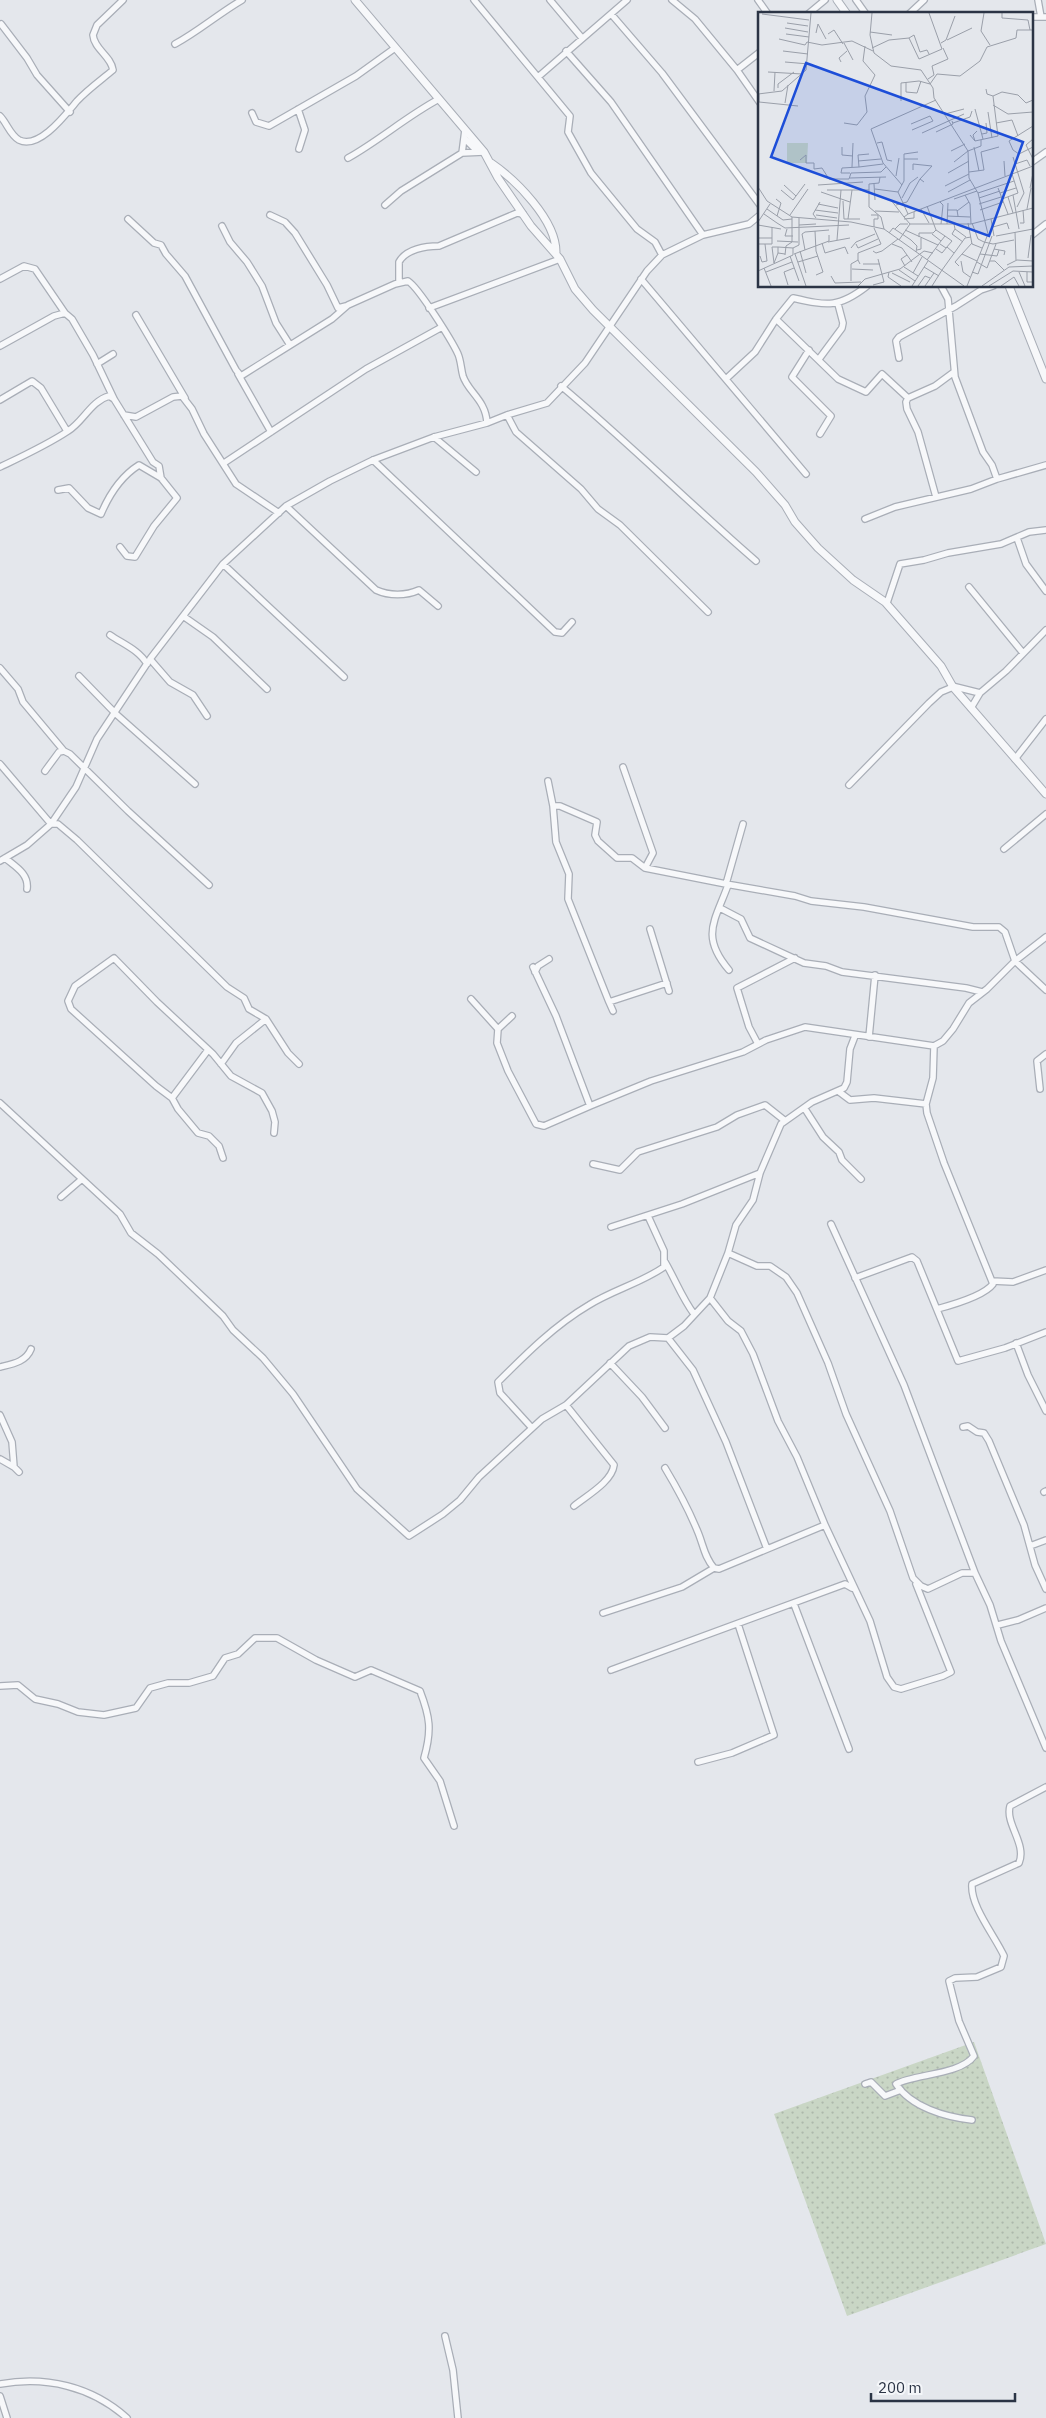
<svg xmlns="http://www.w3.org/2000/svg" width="1046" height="2418" font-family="'IBM Plex Sans',sans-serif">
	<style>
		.grass { fill: url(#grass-dots) }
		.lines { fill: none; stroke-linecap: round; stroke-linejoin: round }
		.minor-casing { stroke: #a9aeb7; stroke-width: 8 }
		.tertiary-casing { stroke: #a9aeb7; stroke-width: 9 }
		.minor { stroke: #f7f8fa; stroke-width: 5.5 }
		.tertiary { stroke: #f7f8fa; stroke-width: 7 }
		.inset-road { fill: none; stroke: #9a9fa9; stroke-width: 1 }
		.view { fill: #1d4ed8; fill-opacity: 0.15; stroke: #1d4ed8; stroke-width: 2.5 }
		.inset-edge { fill: none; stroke: #2b3445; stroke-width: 2.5 }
	</style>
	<defs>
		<pattern id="grass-dots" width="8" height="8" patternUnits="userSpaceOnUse" patternTransform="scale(1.25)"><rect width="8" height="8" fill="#c9d6c5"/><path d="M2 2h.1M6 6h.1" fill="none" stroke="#adb8ab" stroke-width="1.8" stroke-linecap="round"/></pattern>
	</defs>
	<rect width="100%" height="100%" fill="#e4e7ec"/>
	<path class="grass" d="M974,2042L1046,2244L847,2316L774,2114Z"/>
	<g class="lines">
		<defs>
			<path id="minor" d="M474,0L570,116L568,132L591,173L637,229L655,242L662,255
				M550,0L582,38
				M672,0L695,19L737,70L760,103
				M758,0L768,14
				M856,0L866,14
				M1038,0L1041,17
				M808,14L825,0
				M909,14L924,0
				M612,15L662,73L760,205
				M1032,17H1046
				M1,24L27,58L37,75L70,112
				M175,44C199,31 218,14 242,0
				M566,51L611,102L703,235
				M737,70L760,52
				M538,77L627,0
				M298,109L305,130L299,149
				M252,113L256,122L269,126L356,76L395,48
				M0,116C7,123 10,135 19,140C39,150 66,114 77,101C87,90 101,80 113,70C111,56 94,49 93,35L97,25L123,0
				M465,139L478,152
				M462,153L465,130
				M348,158C380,140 407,116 439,99
				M1032,162L1046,152
				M385,205L401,191L462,153L484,152
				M270,215L285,222L295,233L327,285L338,308L346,306
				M128,219L154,243L161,245L166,254L185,276L236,370L241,376L332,319L348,305L395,284L408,281C419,288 452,341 458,354C461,361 461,369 463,376C468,392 486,400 487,423
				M222,226L230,242L247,262L262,286L276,323L290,345
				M1032,235L1046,224
				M0,279L24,266L35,269L65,313L72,319L93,355L114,399L153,462L159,466L161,478
				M641,279L806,474
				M399,282V262C406,249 426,246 439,246L517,213L523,214
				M941,286L948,299L955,377L983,452L992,465L997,479
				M429,308L560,259
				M136,315L185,398
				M776,319L838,379L866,392L882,374L908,398
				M0,346L54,316L65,313
				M809,350L792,377L831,416L820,434
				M899,358L896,341L899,337L956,306L981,290L993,286
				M819,359L842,328L843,323L838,304
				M97,364L113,354
				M238,374L271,432
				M727,378L755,352L776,319L793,298C828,306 839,308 867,286
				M561,386C628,442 690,504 756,561
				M0,400L32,381L41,388L67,431
				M124,415L136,417L173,397L182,396L192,409L204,434L236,484L279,513
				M507,415L516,432L581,489L598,509L620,525L708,612
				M434,437L476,472
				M373,460L555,632L562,633L572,622
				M224,463L366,369L442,327
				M0,467C23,456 47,445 68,431C83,422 91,401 109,396L114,399
				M58,490L69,488L88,508L101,514C109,495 120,477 139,465L161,478L177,498L154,526L135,557L127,556L120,547
				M936,497L918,432L907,409L906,402L908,398L935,386L954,372
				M286,506L376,590C389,596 406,596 419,590L438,606
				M865,519L895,507L971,489L997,479L1046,465
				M1017,538L1026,564L1046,591
				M223,564L344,677
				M969,587L1023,653
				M887,603L900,564L924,560L948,553L1001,544L1029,532L1046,530
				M183,616L213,637L267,689
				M110,635C123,644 139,650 147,664
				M150,659L170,682L193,695L207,716
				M0,668L18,689L23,702L64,751
				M79,676L116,714L195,784
				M952,686L980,693
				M971,708L980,693L1006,671L1046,630
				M1015,759L1046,719
				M0,764L51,824H58L77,840L227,987L244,998L249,1009L266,1019
				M623,767L653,853L645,868
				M45,771L59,752L64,751L70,754L128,811L209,885
				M548,781L553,806
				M849,785L929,703L941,692L953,687
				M743,824L726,884L795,896L811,901L864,907L973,927H999L1005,932L1015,961L1046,990
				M1004,849L1046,814
				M5,858C16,867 29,874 27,889
				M0,861L27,845L51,824L76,787L97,739L150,659L223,564L286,506L330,481L373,460L434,437L487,423L507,415L547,403L585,363L647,271L662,255L703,235L749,224L760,215
				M728,885C715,921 700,936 729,970
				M720,908L741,919L750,938L804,963L826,966L842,972L966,988L982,992
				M650,929L669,991
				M535,972L538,966L549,959
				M667,983L609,1002L568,899L569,874L556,842L553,806H560L597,822L595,835L598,841L617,858H632L645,868L726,884
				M471,999L498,1029L497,1043L508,1071L536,1124L544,1126L590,1106L556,1016L533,967
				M609,1002L613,1011
				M498,1029L512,1016
				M869,1037L875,975
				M758,1044L749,1027L737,988L795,958
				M934,1046L933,1078L926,1104L927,1113L944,1163L993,1284C984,1296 952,1305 937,1309
				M221,1064L236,1043L266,1019L288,1053L299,1064
				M1040,1089L1037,1061L1046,1054
				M838,1091L850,1100L874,1098L926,1104
				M172,1098L208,1050
				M0,1103L120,1214L131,1233L158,1254L223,1316L233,1330L263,1358L293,1394L357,1489L409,1536L443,1514L460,1500L479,1477L542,1419L566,1405L629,1346L650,1337L668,1338L684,1326L710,1298L728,1253L736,1225L753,1200L760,1173L781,1124L812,1102L844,1088L847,1082L850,1049L855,1036
				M590,1106L651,1081L743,1052L766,1040L805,1027L934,1046L943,1041L953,1029L969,1003L987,989L1015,961L1046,937
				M805,1109L823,1137L839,1152L842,1160L861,1179
				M223,1158L219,1146L209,1136L198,1133L178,1109L172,1098L156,1086L71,1009L68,1001L75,986L114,958L157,1002L213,1054L231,1076L262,1093L272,1111L275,1122L274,1133
				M593,1164L620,1170L638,1152L717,1127L737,1115L765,1105L784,1120
				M61,1197L82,1179
				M831,1224L904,1385L975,1573
				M611,1227L682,1204L760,1173
				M728,1253L757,1266H770L786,1277L797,1293L828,1363L846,1414L890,1511L913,1578L921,1586L928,1589L962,1573H975L990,1605L1001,1641L1046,1748
				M665,1262C675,1279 682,1298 694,1314
				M855,1278L912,1257L917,1261L958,1361L1005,1348L1046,1332
				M992,1281L1013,1282L1046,1270
				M668,1338L693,1370L726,1442L767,1549
				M1016,1343L1028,1375L1046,1411
				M610,1363L642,1397L665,1428
				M0,1367C12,1364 26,1362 31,1349
				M566,1405L614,1465C612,1482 586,1496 574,1506
				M0,1415L12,1442L14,1467L19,1472
				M963,1427L968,1426L977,1432L984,1433L989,1441L1024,1525L1035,1565L1046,1589
				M532,1428L500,1393L498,1382C526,1354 555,1325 589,1305C613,1290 641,1283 664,1267V1251L648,1216
				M0,1459L14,1467
				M665,1468C677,1488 688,1508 697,1530C703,1543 704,1557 714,1568L719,1569L825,1525L797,1457L778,1421L753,1354L741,1331L728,1321L710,1298
				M1044,1492L1046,1491
				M825,1525L870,1621L887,1677L894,1687L901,1689L943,1676L951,1672L916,1584
				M1030,1546L1046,1540
				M794,1604L849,1749
				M603,1613L682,1587L714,1568
				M998,1625L1018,1620L1046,1608
				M611,1670L845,1584L852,1588
				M0,1686L18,1685L35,1699L58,1704L78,1712L104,1715L136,1708L150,1688L168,1683H189L213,1676L225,1658L238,1654L255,1638H277L316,1660L355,1677L371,1670L420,1691C430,1717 432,1730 424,1758L440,1781L454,1826
				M698,1762L732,1753L774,1735L738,1624
				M865,2084L871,2082L885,2096L901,2090
				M972,2120C945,2117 911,2107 896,2084C914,2074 960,2075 974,2056L959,2021L949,1981L955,1978L977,1977L1001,1967L1004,1956C995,1936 970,1906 972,1884L1019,1863C1027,1844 1005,1824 1010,1806L1046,1787
				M445,2336L453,2370L458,2418
				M0,2384C46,2376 91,2386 127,2418
				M0,2396L7,2418"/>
			<path id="tertiary" d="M355,0L484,152L498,178L531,226L560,259L575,289L593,310L756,472L785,505L795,522L818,548L853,580L885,602L941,666L953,687L1046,794
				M837,0L847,14
				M491,163C516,180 556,220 556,252
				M1009,286L1046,379"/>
		</defs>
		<use href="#minor" class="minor-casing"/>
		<use href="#tertiary" class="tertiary-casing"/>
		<use href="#minor" class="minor"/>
		<use href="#tertiary" class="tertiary"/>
	</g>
	<g transform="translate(758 12)">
		<rect width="275" height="275" fill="#e4e7ec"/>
		<path d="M29,131H50L49,151H29Z" fill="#c9d6c5"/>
		<path class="inset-road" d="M114,1L112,23L116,41L133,54L163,58L175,76L176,86L210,139L211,166L220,181L230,222L209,274M226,1L223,19L232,33M244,1V6L270,8L272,18M4,2L51,8M29,11L50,14M27,16L50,20M112,20L134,23M58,21L60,12L68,27M28,22L51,25M70,22L76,18L85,32M151,26L156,23L162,40L169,38L171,42M21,27L47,33L49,30L64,33L94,29L115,39M189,28L214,16M86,31L95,48M183,31L188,28L197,4M114,36L131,28L151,26L161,47L184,37L171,1M25,39L50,42M27,50L51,52M83,50L81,46L89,39M10,60L44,62M170,67L176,63L174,54L190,47L185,36M148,70V80L159,81L163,69M20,76V72L36,60M228,77L229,82L235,84L244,80L260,83L268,91L275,88M16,79L17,60M0,82L24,79L48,58L53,1M1,82V90L40,94M143,89V71L161,69L172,72L179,62L202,64L222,49L229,35L258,26L259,18H275M27,91L30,73M235,93L250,102L275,100M217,97L225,127M230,100L234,126M187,102L206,97M86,111L99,113L109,100L107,84L117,63L105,49L107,34M195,111L212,105L214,99M238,111L254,108L260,124M153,112L172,104L175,109L154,118M275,114L251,129L255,138L261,142L275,135M178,120L195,112L194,109M164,121L206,102M224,122L229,121L228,111M212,123L217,129L215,123L219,119M275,127L268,133L275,147M217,129L240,124L235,84M119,131L124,130L129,148L134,149M84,135V143L95,144M216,135L221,159M193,139L207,132M210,139L223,134V128M160,140L146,142V147H160M111,142L100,143L101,155L125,152M255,145L266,181L259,195M146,147V169L140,180L150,202M42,148L48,143V151H56V157L64,156L71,167H91L93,161L123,160L128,155M100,149L123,147M246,149L247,164M196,150L210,139M257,152L269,148L272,154M94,155L95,131M155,158V152L174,154L162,167M211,160L226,158L223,140L241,135M92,161H83L84,156L101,155M190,161L211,149M138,164L141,146M122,165L121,171L111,172V195L123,205L126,217M92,166L128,165M116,172L117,188M26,173L38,184M60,173L105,170M144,173L125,151L113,117L178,88M187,174L211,162M0,175L9,189L34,205L93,210L126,217L206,274M240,176L250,202M272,176L275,161M117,177L140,180M23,178L35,188L47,172M69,178H111M63,180L92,190M190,180L212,168M220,181L256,169M242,181L258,176M207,183L212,192L213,212M255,183L261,217M250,185L255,201M144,186L152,171L160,165M221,186L242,179M18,187L23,191L19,204M196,187L219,179M244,187L260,181L254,162M133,188L146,205M85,189L86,207H102M182,190L185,193L183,212M60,192L80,196M221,192L243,185M138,193L149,190L162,167L166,170M169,194L178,218L187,224L183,229M9,197L25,208L34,207M163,197L171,211M269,197L273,176M57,198L80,201M189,198H199L200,204M222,198L245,190M117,199L141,200M199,199L211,190M6,202L19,211M32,203L50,177M58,203L79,206M113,203H120V207H116V215M189,204L212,205M58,206L55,202L62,190M90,207L94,178M146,207L156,206V200M233,207L236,224M0,210L12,192M19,211L27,216L91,213M210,211L214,232L224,236M214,211L220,227L226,230M262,211H266L265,198M152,212L146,205L150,202L275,154M189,212L190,191M196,212L197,217L208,225M0,213L23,217M41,213L58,212M235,215L249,211L251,217M29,217L27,224H35M137,217L142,212H150M197,217L194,222L205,230M147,218L180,233M57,219L58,239L65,260L58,263M0,220V245M257,220L258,248M131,221L135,216L153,228L159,234L158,240M238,224L275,217M161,225V221H175L178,218M1,226H14V215M79,228L83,178M141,228L152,212H213L275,196M19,229L40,230M70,230L92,226M226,230L235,232L256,228M64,231L67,241L87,235L90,242M214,231L204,242L219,249M1,232H14V226M98,232L100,236L120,227M134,232L144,236L154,250M182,232L188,236L194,229L187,224M20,235L35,236M93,236L98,230L117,222M178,237L184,241L189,235L196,241M236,237L247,239L246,243M47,238L44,222L47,220L71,218M159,238L163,237V226M42,239L48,261M115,239L118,241L124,239L140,227M36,242L71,229V223M37,242L48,274M222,242L239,244L241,238M27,243L28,234L34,230V205M2,244L4,250L9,249L7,232M32,244L41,269M270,246L273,223M100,248V241L123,232L116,216M169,248L183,229L174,222M203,249L205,260L212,265M232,249H237L246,258M40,250L60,244M219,250L229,256L238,232M16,251L14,235H20V241M16,251L20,241L27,242M105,252H122M249,253L259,248L275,249M147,254L143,247L149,243M201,254L197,250L204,242M146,255L160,264M166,255L181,264M6,256L13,274M94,257L115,258M141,258L157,269M184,258L207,226L213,225M0,259L35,243V236L41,233V206M8,260L34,250M131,260L130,265L143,274M214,260L220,262L234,224M261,260L267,274M269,260V270H275M134,261L152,270M155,261L164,245M73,264L77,271L103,270M93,269V252L100,248L102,252M30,273L26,260L36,256M115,273L126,270L120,247M100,274L107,267L142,257L166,239L175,241M154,274L170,249M160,274L167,264L172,266M167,274L176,261M174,274L184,258M224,274L251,255L275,254M231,274L255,259L275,260M243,274L256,265L261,274"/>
		<path class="view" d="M48,51L265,130L231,224L13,145Z"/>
		<rect width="275" height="275" class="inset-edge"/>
	</g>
	<path d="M871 2393v8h144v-8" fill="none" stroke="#2b3445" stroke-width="2.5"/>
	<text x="878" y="2393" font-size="15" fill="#2b3445" stroke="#f4f6f9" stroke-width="4" paint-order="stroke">200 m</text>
</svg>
